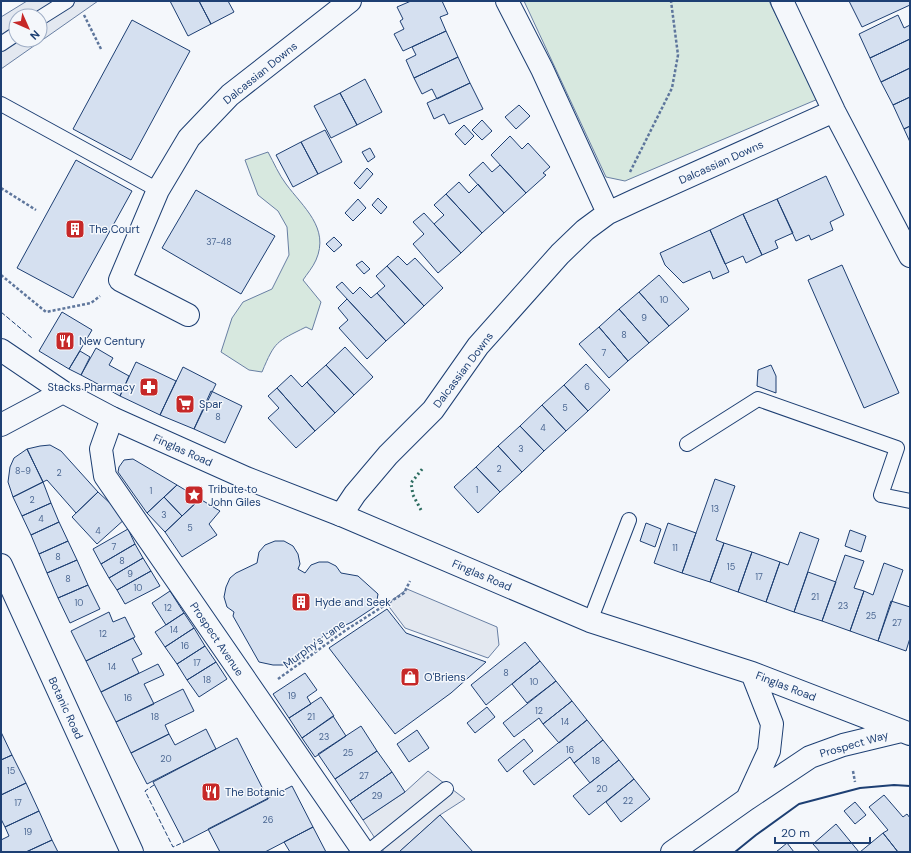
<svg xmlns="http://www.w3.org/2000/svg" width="911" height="853" font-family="'DM Sans',sans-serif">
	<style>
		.green { fill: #d7e8df; stroke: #687fa3 }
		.parking { fill: #e3e8f0; stroke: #687fa3; fill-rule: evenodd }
		.building { fill: #d5e0f0; stroke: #1d3f73 }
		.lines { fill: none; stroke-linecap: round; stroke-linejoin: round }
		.service-casing { stroke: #1d3f73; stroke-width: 16 }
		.minor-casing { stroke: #1d3f73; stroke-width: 24 }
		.secondary-casing { stroke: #1d3f73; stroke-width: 24 }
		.path { stroke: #5e769c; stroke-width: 2.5; stroke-dasharray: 3 2; stroke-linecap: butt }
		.service { stroke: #f4f7fb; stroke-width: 14 }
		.minor { stroke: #f4f7fb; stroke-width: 22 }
		.secondary { stroke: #f4f7fb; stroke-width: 22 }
		.hedge { stroke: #2c6c60; stroke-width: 3; stroke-dasharray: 2 3; stroke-linecap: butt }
		.fence { stroke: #1d3f73; stroke-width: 1; stroke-dasharray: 5 2; stroke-linecap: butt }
		.wall { stroke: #1d3f73; stroke-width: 2 }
		.labels { text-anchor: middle; stroke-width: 3; stroke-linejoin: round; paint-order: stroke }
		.number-label { font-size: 9px; fill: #4b6792 }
		.street-label { font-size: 11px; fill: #1d3f73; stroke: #f4f7fb }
		.poi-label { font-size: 11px; fill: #1d3f73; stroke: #f4f7fb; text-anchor: start }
	</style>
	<rect width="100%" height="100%" fill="#f4f7fb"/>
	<path class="green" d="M524,1H769L818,99L625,181L606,177Z
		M268,152C274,163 279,175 286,184C303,207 330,228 316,260C313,267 307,274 303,280L321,302L312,330L306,327C276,342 275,341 262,372L249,370L221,352L232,318L243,302L272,289L289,255L287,227L278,211L258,195L245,160Z"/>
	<path class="parking" d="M27,1H98L1,69V17ZM16,16H40V40H16Z
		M407,589L497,627L499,645L488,658L405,628L387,604Z
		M428,771L465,799L440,815L399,852H384L363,820L405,792Z"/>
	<path class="building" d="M170,1H199L211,24L188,36Z
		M199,1H228L234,12L211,24Z
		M411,1H442L448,14L440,17L446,31L403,51L394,34L404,29L400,21L403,19L397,7Z
		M849,1H910V5L862,27Z
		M898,15L904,28L910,25V39L870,58L859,34Z
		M132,20L190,51L131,160L73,129Z
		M446,31L458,57L414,78L406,60L416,55L412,47Z
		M910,39V68L881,82L870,58Z
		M458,57L470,83L437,99L432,89L422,94L414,78Z
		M910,68V97L893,105L881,82Z
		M365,79L382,112L357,125L340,93Z
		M470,83L483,109L449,124L444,114L434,119L427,103Z
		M340,93L357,125L331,138L314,106Z
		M910,97V126L904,129L893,105Z
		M519,105L530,116L516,129L505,117Z
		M482,120L492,131L482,140L472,130Z
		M464,125L474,136L465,145L455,134Z
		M910,126V142L904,129Z
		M325,130L342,162L318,174L301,142Z
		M510,136L522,149L528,143L550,167L543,173L546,175L526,193L491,155Z
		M301,142L318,174L293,187L276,155Z
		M370,148L375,157L368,162L362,152Z
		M76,160L132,191L73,298L17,268Z
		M483,162L492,172L500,165L526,193L504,213L469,175Z
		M367,168L373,174L360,189L354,183Z
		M826,176L844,215L830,222L833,230L811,240L809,235L796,241L777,199Z
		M459,182L469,193L478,184L504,213L482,233L446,194Z
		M196,190L275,236L241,294L162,248Z
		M446,194L482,233L461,253L434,224L444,215L434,205Z
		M378,198L387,207L381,214L372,205Z
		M358,199L366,208L353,221L345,213Z
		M777,199L793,233L775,241L778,248L762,255L743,214Z
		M424,213L461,253L438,273L413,244L424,234L413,222Z
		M743,214L762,255L746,263L743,256L725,264L710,230Z
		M710,230L729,272L713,279L710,271L683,283L665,265L660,253Z
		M334,237L342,245L334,252L326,244Z
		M398,256L407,265L415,258L443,288L424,306L387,266Z
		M362,261L370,269L364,274L356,265Z
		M842,265L899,393L864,408L808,280Z
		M387,266L424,306L405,324L377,293L385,286L376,276Z
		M659,275L689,309L669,326L639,292Z
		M342,282L353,294L360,287L371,298L377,293L405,324L386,341L336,287Z
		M639,292L669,326L649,343L619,309Z
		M347,299L386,341L367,359L339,328L348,320L338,308Z
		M619,309L649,343L628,361L599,327Z
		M62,312L92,330L69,369L39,351Z
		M599,327L628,361L609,378L579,344Z
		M345,347L373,377L354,395L326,365Z
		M96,348L113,358L109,365L129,376L120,396L81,375Z
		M80,351L90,357L81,375L69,369Z
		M136,362L176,381L160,415L120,396Z
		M586,364L610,390L588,411L564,385Z
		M326,365L354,395L335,413L307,382Z
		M771,365L776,376V393L757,386L758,370Z
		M183,367L216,384L194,429L160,415Z
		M291,375L302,387L307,382L335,413L315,431L277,388Z
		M564,385L588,411L566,431L542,405Z
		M277,388L315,431L296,448L268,418L279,408L268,396Z
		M211,391L242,406L225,443L194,429Z
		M542,405L566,431L544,451L520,426Z
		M520,426L544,451L522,472L498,446Z
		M50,445L61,451L98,492L76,513L47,480L43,482L27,449L40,446Z
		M498,446L522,472L500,492L476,467Z
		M27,449L43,482L13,497L8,482L10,467L14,458Z
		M133,459L177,485L147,513L118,472L119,467L124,460Z
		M476,467L500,492L478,513L454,487Z
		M715,479L735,486L716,540L724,543L710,582L682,573Z
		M43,482L51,503L22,516L13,497Z
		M177,485L200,499L182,516L164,497Z
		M98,492L126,518L97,544L72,517Z
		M164,497L182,516L165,532L147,513Z
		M200,499L220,511L209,524L217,535L182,557L165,532Z
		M51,503L59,522L31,535L22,516Z
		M59,522L68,541L39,554L31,535Z
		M646,523L661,529L655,547L640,541Z
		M668,523L696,533L682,573L654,563Z
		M128,529L135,544L101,564L93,549Z
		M850,530L866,536L861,552L845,546Z
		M800,532L819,539L794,612L766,602L780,562L788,565Z
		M68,541L77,560L47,573L39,554Z
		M275,541H284L293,546L298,554L300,564L298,569L305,573L311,565L319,562H328L336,566L341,573L358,576L378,594L376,606L352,622L324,635L311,650L300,659L287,665H273L259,662L233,616L234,612L227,607L224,597L226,587L230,578L236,573L257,563L259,552L265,545Z
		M724,543L752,552L738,592L710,582Z
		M135,544L143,558L109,578L101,564Z
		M752,552L780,562L766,602L738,592Z
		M845,555L864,561L854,588L864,591L850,631L822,621Z
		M143,558L151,571L117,590L109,578Z
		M77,560L88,585L58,598L47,573Z
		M884,563L903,570L878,641L850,631L864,591L873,595Z
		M151,571L160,586L125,604L117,590Z
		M808,572L836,582L822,621L794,612Z
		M88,585L100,609L70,623L58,598Z
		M170,591L184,613L166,625L152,603Z
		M891,601L910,607V638L906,651L878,641Z
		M387,609L406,633L486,662L451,693L395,734L329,648Z
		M109,612L113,622L125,617L135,637L86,661L71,631Z
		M184,613L194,628L165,647L155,632Z
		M194,628L205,646L177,664L165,647Z
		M133,638L142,654L132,659L139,673L101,692L86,661Z
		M525,642L540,661L486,705L471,685Z
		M205,646L216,662L187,680L177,664Z
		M540,661L556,681L527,703L512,684Z
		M216,662L227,679L199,697L187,680Z
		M158,664L164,675L144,684L154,704L116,722L101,692Z
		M305,673L317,690L307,697L311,704L289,718L273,694Z
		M556,681L572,701L543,724L539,718L514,737L503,723Z
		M183,689L194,711L165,725L169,734L131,753L116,722Z
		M321,697L334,716L302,738L289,718Z
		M572,701L587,720L559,743L543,724Z
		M487,707L495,717L475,733L467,723Z
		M333,716L346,736L315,757L302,738Z
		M587,720L603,740L574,763L570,757L534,785L523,771Z
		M361,726L377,751L335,779L318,754Z
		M206,729L216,749L147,784L131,753L169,734L175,745Z
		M417,730L429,748L409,762L397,744Z
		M1,732L12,755L1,760Z
		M237,738L268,799L184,842L153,782Z
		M524,739L533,751L507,772L498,760Z
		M603,740L619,760L590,783L574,763Z
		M377,751L392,772L350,801L335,779Z
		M12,755L26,783L1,795V760Z
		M619,760L634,779L589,815L573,796Z
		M392,772L405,792L363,820L350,801Z
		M634,779L650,799L621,822L606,802Z
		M26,783L39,811L5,827L1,819V795Z
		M292,786L313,827L265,852H220L208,829Z
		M884,795L903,817L907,814L910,818V852H898L883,833L888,830L869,807Z
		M855,802L866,815L855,824L844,811Z
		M39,811L52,840L26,852H1V840L9,836L5,827Z
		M440,815L473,852H399Z
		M836,824L859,852H820L813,844Z
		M313,827L326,852H290L284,842Z
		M883,833L898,852H860Z
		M52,840L58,852H26Z
		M787,843L794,852H776Z"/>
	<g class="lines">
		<defs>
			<path id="service" d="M40,18L67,1
				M1,44L16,34
				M1,104L158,190
				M687,444L758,399L897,448L881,495L910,501
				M590,621L629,520
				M368,852L446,789"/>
			<path id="minor" d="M507,1L542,69L608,213
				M782,1L834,111L910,256
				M188,315L120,280L158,190L189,138L230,95L350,1
				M112,418L101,449L105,476L364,852
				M341,515L355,494L388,455L433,410L478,346L560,254L585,230L608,213L636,200L834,111"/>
			<path id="secondary" d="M1,350L63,392L112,418L246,478L341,515L590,621L752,673L910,734
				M1,425L63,392
				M1,565L132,852
				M747,799L769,751L772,724L752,673
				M672,852L747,799L810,757L843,745L901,731"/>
		</defs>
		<use href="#service" class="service-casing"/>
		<use href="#minor" class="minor-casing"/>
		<use href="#secondary" class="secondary-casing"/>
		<path class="path" d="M84,15L101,49
			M630,172L672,88L678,55L671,1
			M1,188L36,210
			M1,275L46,312L91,303L100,296
			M278,679L346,630L404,593L410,581
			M853,771L855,782"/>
		<use href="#service" class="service"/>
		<use href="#minor" class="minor"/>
		<use href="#secondary" class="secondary"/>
		<path class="hedge" d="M421,510L413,495L411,483L423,468"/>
		<path class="fence" d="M1,312L32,338
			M154,785L145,791L173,847L184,842"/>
		<path class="wall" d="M735,852L756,835L799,804L860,788L894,785L910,786"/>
	</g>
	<defs>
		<symbol id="building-square" viewBox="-11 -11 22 22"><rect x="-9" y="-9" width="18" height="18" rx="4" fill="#c62828" stroke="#f4f7fb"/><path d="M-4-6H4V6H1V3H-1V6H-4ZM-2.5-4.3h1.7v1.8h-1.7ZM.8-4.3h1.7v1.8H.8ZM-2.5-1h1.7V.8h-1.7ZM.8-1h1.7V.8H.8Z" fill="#fff"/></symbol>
		<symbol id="restaurant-square" viewBox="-11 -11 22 22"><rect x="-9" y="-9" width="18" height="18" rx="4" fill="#c62828" stroke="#f4f7fb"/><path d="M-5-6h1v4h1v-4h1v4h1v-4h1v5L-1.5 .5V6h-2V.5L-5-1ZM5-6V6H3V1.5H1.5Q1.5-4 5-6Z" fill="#fff"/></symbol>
		<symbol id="pharmacy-square" viewBox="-11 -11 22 22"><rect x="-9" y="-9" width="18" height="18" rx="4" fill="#c62828" stroke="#f4f7fb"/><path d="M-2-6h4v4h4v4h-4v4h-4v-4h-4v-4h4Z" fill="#fff"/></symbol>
		<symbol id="supermarket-square" viewBox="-11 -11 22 22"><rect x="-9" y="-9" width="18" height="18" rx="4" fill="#c62828" stroke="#f4f7fb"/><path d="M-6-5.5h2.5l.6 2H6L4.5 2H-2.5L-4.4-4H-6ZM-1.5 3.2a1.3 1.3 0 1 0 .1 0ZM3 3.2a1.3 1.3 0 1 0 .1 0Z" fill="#fff"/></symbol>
		<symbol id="sight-square" viewBox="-11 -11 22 22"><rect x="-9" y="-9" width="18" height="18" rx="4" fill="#c62828" stroke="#f4f7fb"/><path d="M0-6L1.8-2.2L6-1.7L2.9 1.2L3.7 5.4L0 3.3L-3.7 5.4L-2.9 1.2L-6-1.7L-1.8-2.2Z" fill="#fff"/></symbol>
		<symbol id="shop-square" viewBox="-11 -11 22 22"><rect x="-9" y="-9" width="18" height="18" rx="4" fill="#c62828" stroke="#f4f7fb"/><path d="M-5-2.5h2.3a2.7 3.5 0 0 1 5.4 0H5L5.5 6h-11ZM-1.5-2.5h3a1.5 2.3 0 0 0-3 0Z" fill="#fff"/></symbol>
	</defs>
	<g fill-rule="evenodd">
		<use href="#building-square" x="64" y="218" width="22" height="22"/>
		<use href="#restaurant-square" x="54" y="330" width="22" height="22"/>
		<use href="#pharmacy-square" x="138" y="376" width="22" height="22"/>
		<use href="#supermarket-square" x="174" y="393" width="22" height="22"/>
		<use href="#sight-square" x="183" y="484" width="22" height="22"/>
		<use href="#building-square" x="290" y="591" width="22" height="22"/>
		<use href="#shop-square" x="399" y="666" width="22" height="22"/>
		<use href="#restaurant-square" x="200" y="781" width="22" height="22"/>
	</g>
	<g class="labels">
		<g class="number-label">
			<text x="219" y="245">37-48</text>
			<text x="664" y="303">10</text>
			<text x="644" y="321">9</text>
			<text x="624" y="338">8</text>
			<text x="604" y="356">7</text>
			<text x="587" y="390">6</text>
			<text x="565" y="411">5</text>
			<text x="218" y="420">8</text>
			<text x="543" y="431">4</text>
			<text x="521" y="452">3</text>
			<text x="499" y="472">2</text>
			<text x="23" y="474">8-9</text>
			<text x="59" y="476">2</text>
			<text x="477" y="493">1</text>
			<text x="151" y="494">1</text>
			<text x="32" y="503">2</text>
			<text x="715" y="512">13</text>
			<text x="164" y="518">3</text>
			<text x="41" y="522">4</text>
			<text x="190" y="531">5</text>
			<text x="98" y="534">4</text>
			<text x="114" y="550">7</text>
			<text x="675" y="551">11</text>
			<text x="58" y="560">8</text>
			<text x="122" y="564">8</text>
			<text x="731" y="570">15</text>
			<text x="130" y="577">9</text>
			<text x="759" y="580">17</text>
			<text x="68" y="582">8</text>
			<text x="138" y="591">10</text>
			<text x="815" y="600">21</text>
			<text x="79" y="606">10</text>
			<text x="843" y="609">23</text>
			<text x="168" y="611">12</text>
			<text x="871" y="619">25</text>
			<text x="897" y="626">27</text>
			<text x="174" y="633">14</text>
			<text x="103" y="637">12</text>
			<text x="185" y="649">16</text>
			<text x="197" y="666">17</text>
			<text x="112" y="670">14</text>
			<text x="506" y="676">8</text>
			<text x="207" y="683">18</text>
			<text x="534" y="685">10</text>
			<text x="292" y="699">19</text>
			<text x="128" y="701">16</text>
			<text x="539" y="714">12</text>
			<text x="155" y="720">18</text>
			<text x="311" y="720">21</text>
			<text x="565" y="725">14</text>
			<text x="324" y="740">23</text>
			<text x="570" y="753">16</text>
			<text x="348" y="756">25</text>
			<text x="166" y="762">20</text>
			<text x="596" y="764">18</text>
			<text x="11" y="774">15</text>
			<text x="364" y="779">27</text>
			<text x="602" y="792">20</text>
			<text x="377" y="799">29</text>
			<text x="628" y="804">22</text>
			<text x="18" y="806">17</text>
			<text x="268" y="823">26</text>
			<text x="28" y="835">19</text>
		</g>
		<g class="street-label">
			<text transform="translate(260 73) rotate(-39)" y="4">Dalcassian Downs</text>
			<text transform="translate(721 162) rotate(-24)" y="4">Dalcassian Downs</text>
			<text transform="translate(463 370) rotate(-53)" y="4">Dalcassian Downs</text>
			<text transform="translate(183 450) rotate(24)" y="4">Finglas Road</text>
			<text transform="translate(482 575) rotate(23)" y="4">Finglas Road</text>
			<text transform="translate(217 639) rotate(56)" y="4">Prospect Avenue</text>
			<text transform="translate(314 644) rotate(-36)" y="4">Murphy's Lane</text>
			<text transform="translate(786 686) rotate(21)" y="4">Finglas Road</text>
			<text transform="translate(66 708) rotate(65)" y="4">Botanic Road</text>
			<text transform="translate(854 744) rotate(-16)" y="4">Prospect Way</text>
		</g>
		<g class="poi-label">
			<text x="89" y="233">The Court</text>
			<text x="79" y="345">New Century</text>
			<text x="135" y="391" text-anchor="end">Stacks Pharmacy</text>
			<text x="199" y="408">Spar</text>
			<text x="208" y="493">Tribute to<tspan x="208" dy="13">John Giles</tspan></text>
			<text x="315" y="606">Hyde and Seek</text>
			<text x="424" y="681">O'Briens</text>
			<text x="225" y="796">The Botanic</text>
		</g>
	</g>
	<rect width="911" height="853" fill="none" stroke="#1d3f73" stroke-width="4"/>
	<g transform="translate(28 28) rotate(135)"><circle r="19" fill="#f4f7fb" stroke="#9eadc5"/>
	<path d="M0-3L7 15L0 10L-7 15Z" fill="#c62828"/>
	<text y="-6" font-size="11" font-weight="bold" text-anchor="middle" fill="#1d3f73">N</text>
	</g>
	<path d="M775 837v6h95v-6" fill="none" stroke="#1d3f73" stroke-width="2"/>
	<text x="781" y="837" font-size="12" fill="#1d3f73" stroke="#f4f7fb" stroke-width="3" paint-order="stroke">20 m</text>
</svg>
